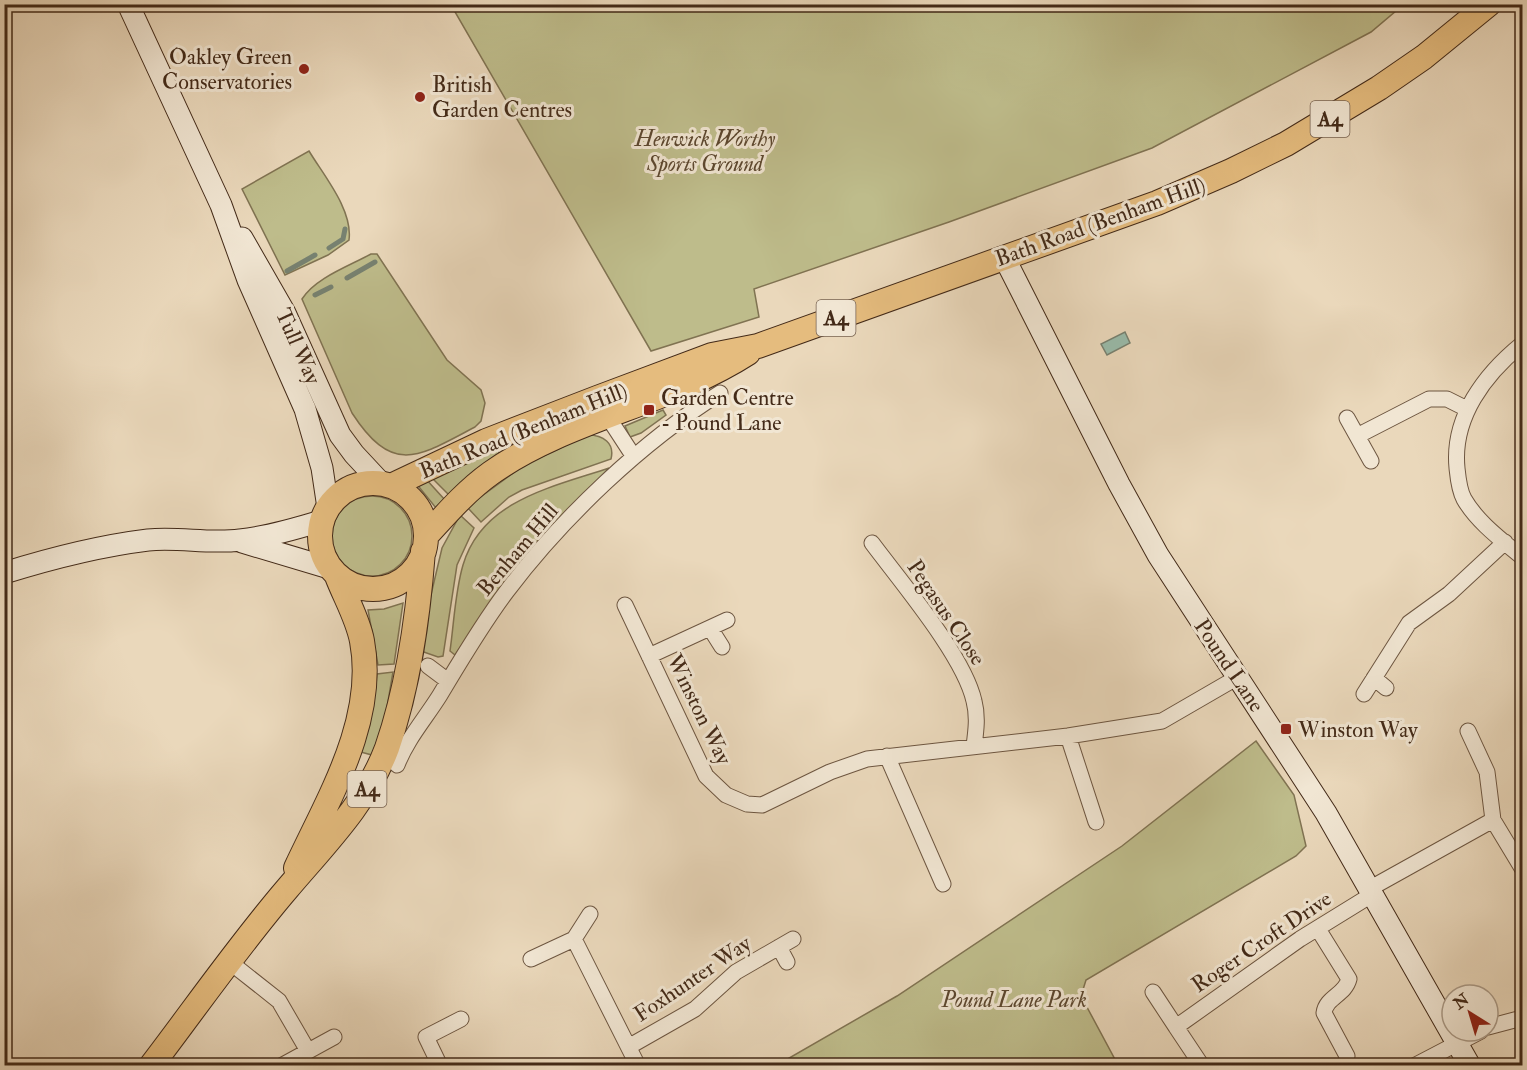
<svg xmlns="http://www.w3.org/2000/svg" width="1527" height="1070" font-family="'IM FELL Double Pica',serif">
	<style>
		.green { fill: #bebc8b; stroke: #807352; stroke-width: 1.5 }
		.water { fill: #9ba; stroke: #778170; stroke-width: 1.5 }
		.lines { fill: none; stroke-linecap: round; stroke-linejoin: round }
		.stream { stroke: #778170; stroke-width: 5 }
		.street-casing { stroke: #6d5641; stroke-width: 17 }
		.secondary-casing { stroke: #432a18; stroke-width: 23 }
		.primary-casing { stroke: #432a18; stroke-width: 26 }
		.street { stroke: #f1e6d3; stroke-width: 15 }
		.secondary { stroke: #f1e6d3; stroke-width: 21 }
		.primary { stroke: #e5bc7e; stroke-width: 24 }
		.poi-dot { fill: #8f2418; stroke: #f1e6d3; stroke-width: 2 }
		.labels { text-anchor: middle; stroke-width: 6; stroke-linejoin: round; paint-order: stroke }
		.shield { fill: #f1e6d3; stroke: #776250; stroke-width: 1.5 }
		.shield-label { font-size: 21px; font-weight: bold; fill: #432a18 }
		.poi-label { font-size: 22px; fill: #432a18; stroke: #f1e6d3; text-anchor: start }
		.park-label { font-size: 22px; font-style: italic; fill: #5c472f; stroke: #f1e6d3 }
		.street-label { font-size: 22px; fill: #432a18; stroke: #f1e6d3 }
	</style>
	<rect width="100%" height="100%" fill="#ead8bb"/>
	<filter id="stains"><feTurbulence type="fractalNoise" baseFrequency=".00333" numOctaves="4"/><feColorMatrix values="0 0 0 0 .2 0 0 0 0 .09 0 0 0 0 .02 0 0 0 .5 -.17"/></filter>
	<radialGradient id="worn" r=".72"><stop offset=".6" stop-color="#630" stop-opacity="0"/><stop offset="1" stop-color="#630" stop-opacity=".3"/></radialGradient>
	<path class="green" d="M451,5H1403L1371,32L1152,148L949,222L754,289L759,317L651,351Z
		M309,151C324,176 353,210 349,240L328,255L285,275L242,189Z
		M371,254H377L447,360L481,390L485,403L481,421L475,427C418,457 393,476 352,413L302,299C315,278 349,266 371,254Z
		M663,410L666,415L641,433L630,437L625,426Z
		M588,435C603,435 615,443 611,459L522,490L509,497L481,522L467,507L524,465Z
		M496,446L500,455L449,495L433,479Z
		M609,468C550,530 503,585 455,655L450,651C454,623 455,592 463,565C482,500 553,487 609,468Z
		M425,478L445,500L436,508L415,482Z
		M332 536a40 40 0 1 1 80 0a40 40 0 1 1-80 0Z
		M460,515L474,528L457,565L443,656L438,657L418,650L442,548Z
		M403,603L394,664L378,665L368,610L384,609Z
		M393,672L385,719L372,755L357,751C368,725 375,702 377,674Z
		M1256,741L1294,795L1306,846L1296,856L1086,980L1081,996L1118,1065H777L897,996L1122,846Z"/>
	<path class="water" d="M1125,332L1130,343L1107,355L1101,344Z"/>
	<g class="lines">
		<path class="stream" d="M329,248L343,239L345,229
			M287,271L315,255
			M347,278L375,262
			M315,295L331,287"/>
		<defs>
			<path id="street" d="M1522,344C1485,374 1452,417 1457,468C1458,478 1459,490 1464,499C1477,522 1503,541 1522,557
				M604,411L634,457
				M1347,418L1371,461
				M1357,436L1429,399H1447L1467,409
				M872,543C901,582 964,656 974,701C978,716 976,731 974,746
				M625,605L706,776L726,795L747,804L762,805L830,772L867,759L1068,736L1162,721L1238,677
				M710,628L722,647
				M649,656L727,620
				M428,666L448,681
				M1374,678L1386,688
				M1364,694L1409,623L1449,594L1505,542
				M1468,731L1487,772L1493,820L1522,868
				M1068,736L1096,822
				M887,756L943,884
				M397,765C407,739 425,719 440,695C461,660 482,624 507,591C563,517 642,442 720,393
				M1369,889L1493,820
				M590,914L574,939L638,1066
				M1318,929L1349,979C1345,995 1326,997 1324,1013L1347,1056
				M779,947L787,962
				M531,959L574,939
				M231,963L279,1001L308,1051
				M1153,992L1176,1027L1300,939L1373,894
				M1176,1027L1202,1066
				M1488,1027L1522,1018
				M630,1046L695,1009L736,972L793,939
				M281,1066L334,1037
				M440,1066L426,1037L461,1019
				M1414,1066L1481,1031"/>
			<path id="secondary" d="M128,4L221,205L248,280L305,409L322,468L328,508
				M242,238L285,313L340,435L354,454L381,483
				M1004,257L1119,484L1158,555L1326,813L1470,1066
				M242,542L329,568
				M4,573C52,558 99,546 148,540C179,537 210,544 240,540C268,537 295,529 321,521"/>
			<path id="primary" d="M320 536a53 53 0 1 1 106 0a53 53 0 1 1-106 0Z
				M393,485L486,441L597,398L712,355L758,346L1157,203L1231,171L1286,144L1379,88L1424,57L1489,4
				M426,536C447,513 466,491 491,473C567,419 669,404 748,353
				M296,868C328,799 377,720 362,641C358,619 345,597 337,576
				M151,1066C196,1007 239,945 287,889C325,844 366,804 387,748C409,685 418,617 423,551"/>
		</defs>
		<use href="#street" class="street-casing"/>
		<use href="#secondary" class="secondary-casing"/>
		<use href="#primary" class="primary-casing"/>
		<use href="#street" class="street"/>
		<use href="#secondary" class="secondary"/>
		<use href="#primary" class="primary"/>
	</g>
	<g class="poi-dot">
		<circle cx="304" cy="69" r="6"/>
		<circle cx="420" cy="97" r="6"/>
		<rect x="643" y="404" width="12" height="12" rx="3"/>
		<rect x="1280" y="723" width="12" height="12" rx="3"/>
	</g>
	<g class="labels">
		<g class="shield">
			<rect x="1310.5" y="101" width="39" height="36" rx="4.5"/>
			<rect x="816.5" y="300" width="39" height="36" rx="4.5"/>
			<rect x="347.5" y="771" width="39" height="36" rx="4.5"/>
		</g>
		<g class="shield-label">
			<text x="1330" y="126">A4</text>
			<text x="836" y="325">A4</text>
			<text x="367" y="796">A4</text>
		</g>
		<g class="poi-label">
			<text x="292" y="64" text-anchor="end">Oakley Green<tspan x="292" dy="25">Conservatories</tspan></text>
			<text x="432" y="92">British<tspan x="432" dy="25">Garden Centres</tspan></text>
			<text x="661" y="405">Garden Centre<tspan x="661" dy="25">- Pound Lane</tspan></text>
			<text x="1298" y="737">Winston Way</text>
		</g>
		<g class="park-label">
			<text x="705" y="146">Henwick Worthy<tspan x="705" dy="25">Sports Ground</tspan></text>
			<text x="1014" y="1007">Pound Lane Park</text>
		</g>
		<g class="street-label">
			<text transform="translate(1100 221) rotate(-20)" y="8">Bath Road (Benham Hill)</text>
			<text transform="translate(299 346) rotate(66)" y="8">Tull Way</text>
			<text transform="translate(523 430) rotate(-22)" y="8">Bath Road (Benham Hill)</text>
			<text transform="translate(517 549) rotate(-50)" y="8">Benham Hill</text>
			<text transform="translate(947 612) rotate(56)" y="8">Pegasus Close</text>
			<text transform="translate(1230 665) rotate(56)" y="8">Pound Lane</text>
			<text transform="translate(700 709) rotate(64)" y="8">Winston Way</text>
			<text transform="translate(1261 941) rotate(-34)" y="8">Roger Croft Drive</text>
			<text transform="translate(692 978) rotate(-34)" y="8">Foxhunter Way</text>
		</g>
	</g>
	<rect width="1527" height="1070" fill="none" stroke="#ead8bb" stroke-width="24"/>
	<rect x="6" y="6" width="1515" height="1058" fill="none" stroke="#432a18" stroke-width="3"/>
	<rect x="12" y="12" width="1503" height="1046" fill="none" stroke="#432a18" stroke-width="1.5"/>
	<g transform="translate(1470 1013) rotate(323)"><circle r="28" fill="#f1e6d3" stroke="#ab9b88" stroke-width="1.5"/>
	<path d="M0-4.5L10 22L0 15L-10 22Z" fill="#8f2418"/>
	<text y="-9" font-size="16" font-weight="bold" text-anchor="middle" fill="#432a18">N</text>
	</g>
	<rect width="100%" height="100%" filter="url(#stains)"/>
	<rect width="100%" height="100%" fill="url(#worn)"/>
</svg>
